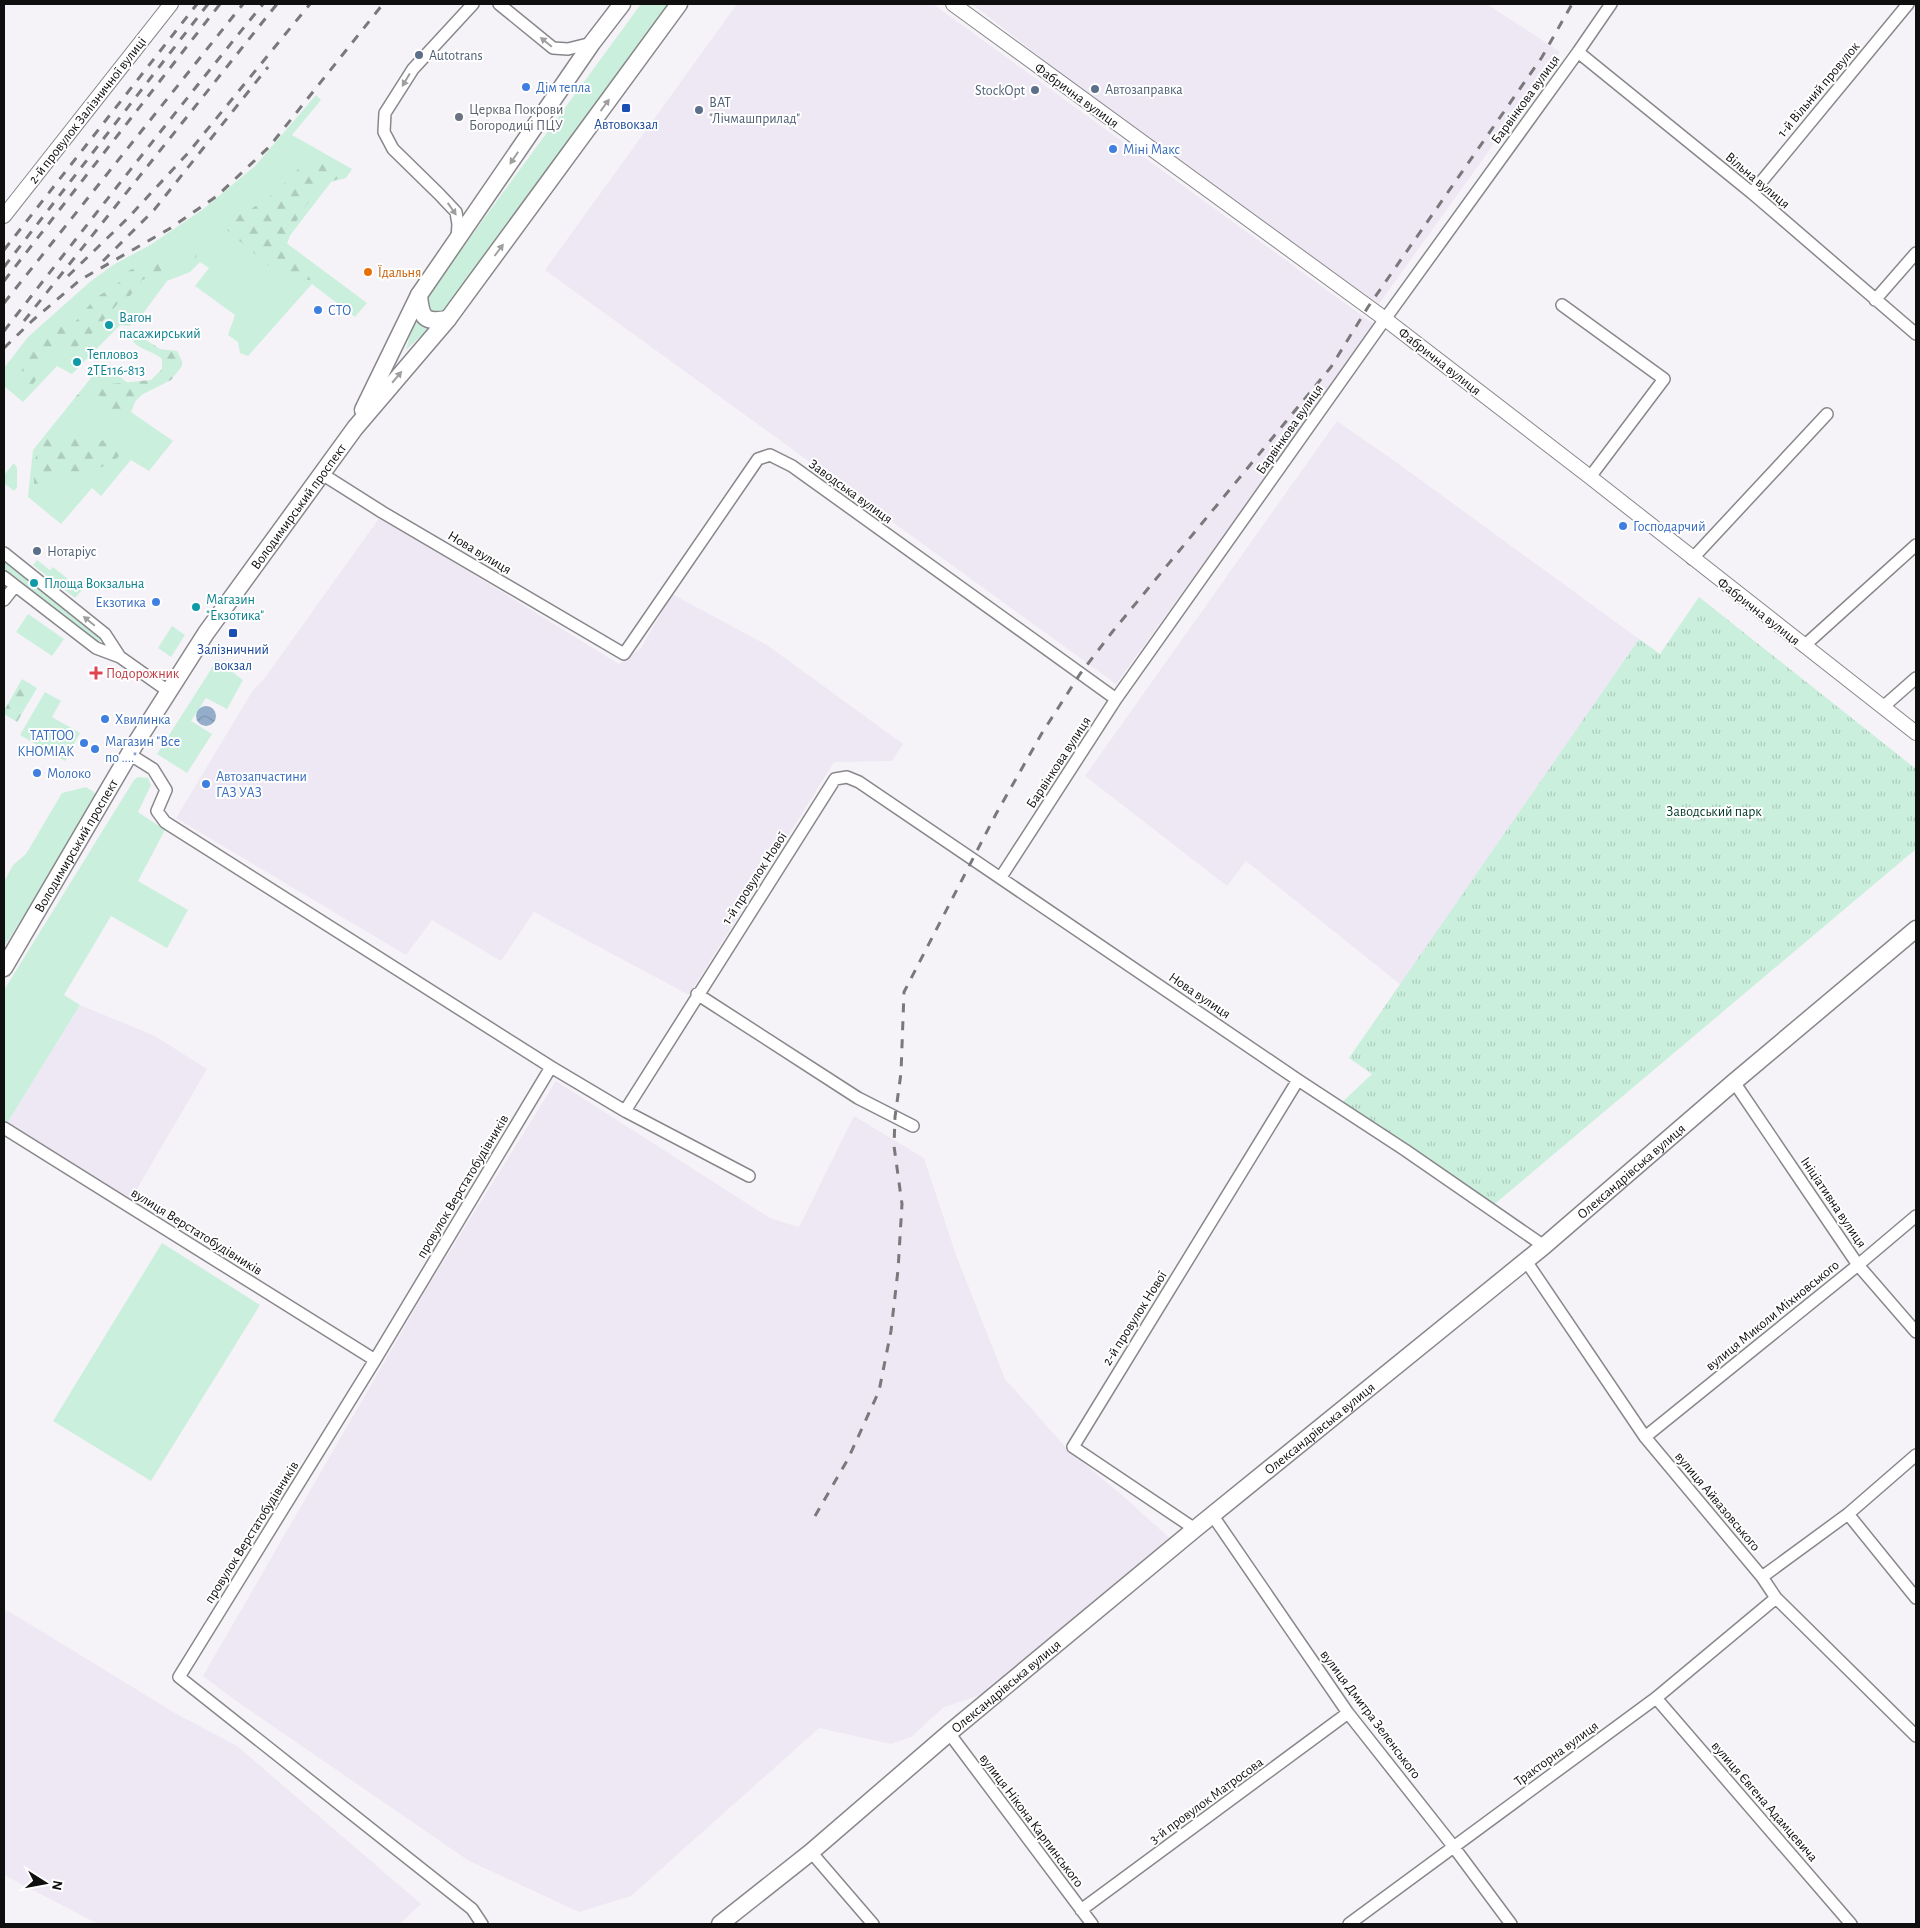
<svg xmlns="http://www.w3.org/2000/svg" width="1920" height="1928" font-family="'Alegreya Sans',sans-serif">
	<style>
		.built { fill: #eee8f4 }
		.green { fill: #cbefdd }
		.forest { fill: url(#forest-firs) }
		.park { fill: url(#park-tufts) }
		.water { fill: url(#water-waves) }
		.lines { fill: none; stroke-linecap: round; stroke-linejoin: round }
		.minor-casing { stroke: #89878b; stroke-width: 14 }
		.tertiary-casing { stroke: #89878b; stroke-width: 16 }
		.secondary-casing { stroke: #89878b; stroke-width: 19 }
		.minor { stroke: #fff; stroke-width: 11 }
		.tertiary { stroke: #fff; stroke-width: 14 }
		.secondary { stroke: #fff; stroke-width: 16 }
		.rail { stroke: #79787b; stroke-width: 3; stroke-dasharray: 9 9; stroke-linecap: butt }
		.oneway { fill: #9f9f9f }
		.service-dot { fill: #5c6f8a; stroke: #fff; stroke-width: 2 }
		.shop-dot { fill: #3f7fe0; stroke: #fff; stroke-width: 2 }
		.transit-dot { fill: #1a4fb4; stroke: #fff; stroke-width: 2 }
		.worship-dot { fill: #6b7280; stroke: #fff; stroke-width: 2 }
		.food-dot { fill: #e8710a; stroke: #fff; stroke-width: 2 }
		.culture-dot { fill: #0f9aa8; stroke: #fff; stroke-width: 2 }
		.health-dot { fill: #e0444e; stroke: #fff; stroke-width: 2 }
		.labels { text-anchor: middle; stroke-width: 4; stroke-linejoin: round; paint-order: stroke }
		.service-label { font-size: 14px; fill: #4e5e75; stroke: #fff; text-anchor: start }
		.shop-label { font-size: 14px; fill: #366cbe; stroke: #fff; text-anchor: start }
		.street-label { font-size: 14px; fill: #0f0f10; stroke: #fff }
		.worship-label { font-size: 14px; fill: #5b616d; stroke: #fff; text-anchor: start }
		.transit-label { font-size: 14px; fill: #164399; stroke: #fff }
		.food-label { font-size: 14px; fill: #c56008; stroke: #fff; text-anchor: start }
		.culture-label { font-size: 14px; fill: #0d838f; stroke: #fff; text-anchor: start }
		.health-label { font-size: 14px; fill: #be3a42; stroke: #fff; text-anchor: start }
		.park-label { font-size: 14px; fill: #003825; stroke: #fff }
	</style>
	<defs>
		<pattern id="forest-firs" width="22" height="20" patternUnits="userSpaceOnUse" patternTransform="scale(1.25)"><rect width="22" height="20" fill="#cbefdd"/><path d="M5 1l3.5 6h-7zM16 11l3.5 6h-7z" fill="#adccbd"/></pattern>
		<pattern id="park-tufts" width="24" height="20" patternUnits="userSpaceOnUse" patternTransform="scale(1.25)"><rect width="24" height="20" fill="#cbefdd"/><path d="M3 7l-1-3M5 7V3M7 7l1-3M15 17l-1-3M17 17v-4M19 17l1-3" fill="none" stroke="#adccbd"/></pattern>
		<pattern id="water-waves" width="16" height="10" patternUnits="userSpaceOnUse" patternTransform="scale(1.25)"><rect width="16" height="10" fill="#93adca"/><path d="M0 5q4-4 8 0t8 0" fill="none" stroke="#7e94ac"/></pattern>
	</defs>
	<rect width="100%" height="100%" fill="#f5f3f7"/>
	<path class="built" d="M737,4H933L1375,325L1116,684L545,270Z
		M972,4H1487L1560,52L1371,315Z
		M1337,421L1396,462L1639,639L1401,985L1246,861L1227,886L1085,776Z
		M380,517L619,664L641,648L672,594L767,645L903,744L892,761L834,762L689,995L534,912L501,961L432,920L406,955L176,818L253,690L264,679Z
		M80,1005L155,1036L207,1069L130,1201L6,1125Z
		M556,1081L770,1218L799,1227L854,1116L924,1158L956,1255L1005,1379L1070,1452L1122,1495L1176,1544L981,1695L944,1707L911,1737L891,1744L819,1728L631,1896L579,1912L469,1861L232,1698L203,1676L427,1288Z
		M4,1611L10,1612L175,1713L237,1746L421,1904L400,1924H98L4,1875Z"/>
	<path class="green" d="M641,4H668L445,310C433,316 424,308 428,295Z
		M316,95L321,100L292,135L352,169L346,178L331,182L285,242L367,303L355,317L312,284L248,356L240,353L238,342L228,335L235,315L195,286L209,268L200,262L190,272L167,281L139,319L129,326L120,325L72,374L57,366L23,402L4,386V368L28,337L91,281L113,265L150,245L202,210L255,166Z
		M415,316L430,327L406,350Z
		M103,363L139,392L131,412L173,441L149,471L131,460L101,496L92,488L61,524L28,497L33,450Z
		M14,463L17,468V487L14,491L4,483V475Z
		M37,560L50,570L53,567L82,590L75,598L33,565Z
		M4,561L102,638L98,644L4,569Z
		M28,614L64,639L52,656L16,632Z
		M172,626L185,635L171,657L158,648Z
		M217,660L243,680L227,709L206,698L191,721L212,734L187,773L157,754Z
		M45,692L61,701L52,717L80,733L65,761L20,735Z
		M138,777L148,778L151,785L138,812L165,830L138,881L188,910L167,948L111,916L64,995L80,1005L6,1125L4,1124V990L134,780Z
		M86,787L94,792L97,798L4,947V882L13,865L26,854L62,793Z
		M162,1243L260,1305L151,1481L53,1421Z"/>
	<path class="forest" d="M323,156L332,160L346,171C340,181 332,179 324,186C307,200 291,227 286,248L303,258L313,272L310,280L286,278L270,267L227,230L241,213L247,212C257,205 267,199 276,191C294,177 299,161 323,156Z
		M185,247H191L196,250L197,256L194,260L186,262L178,256V252Z
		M163,259V268L159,274L142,280L130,296L120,301L87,339L75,348L56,344L45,351C42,366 39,382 26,391L17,386C25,359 32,340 58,325L67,327C79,321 83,312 92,302C103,290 121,287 128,271L153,260Z
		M136,338H143L160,349L177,351L182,361V366L171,380L143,394L119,416L110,413L107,402L101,396L90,395L67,423L61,418L77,395L100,385L151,380L162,369V359C155,352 143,351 133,342Z
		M72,437L101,441L111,438L120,443V455C104,472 74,475 52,472L48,476L38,496L32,497C32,492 33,489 34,484C35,464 32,455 47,439H59Z
		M22,679L37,688L17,722L4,714V711Z"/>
	<path class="park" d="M1699,597L1916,769V849L1490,1208L1338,1106L1372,1074L1349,1058L1639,639L1660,654Z"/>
	<path class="water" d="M196 716a10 10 0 1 1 20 0a10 10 0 1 1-20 0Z"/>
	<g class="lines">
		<defs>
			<path id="minor" d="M499,4L553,48L568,49L592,43
				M1578,52L1752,193L1916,334
				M1752,193L1908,4
				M457,239L458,224L456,212L439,194L393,149L384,132L385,113L413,69L473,4
				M1875,300L1916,253
				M1562,305L1664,379L1590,477
				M322,474L382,512L624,654L758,459L770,455L792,466L1116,699
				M4,553L105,634L120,657
				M1692,559L1827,414
				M4,577L96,648L120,657L168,691
				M4,600L15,586
				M1804,646L1916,545
				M1883,707L1916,678
				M129,754L153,769L166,790L157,811L165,822L551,1067L625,1111L749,1176
				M1001,877L1116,699L1385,319L1578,52L1611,4
				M697,994L858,1098L913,1126
				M1734,1082L1858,1265L1916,1332
				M625,1111L835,779L847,777L859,782L1298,1080L1405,1150L1544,1246
				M4,1128L375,1360
				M1526,1261L1645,1437L1762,1577L1776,1598L1916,1736
				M1645,1437L1858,1265L1916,1216
				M1848,1514L1916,1598
				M1213,1516L1348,1713L1453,1846L1511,1924
				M1195,1529L1073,1447L1298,1080
				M1762,1577L1848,1514L1916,1455
				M1656,1698L1851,1924
				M949,1733L1092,1924
				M811,1852L873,1924
				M1081,1910L1348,1713
				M482,1924L472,1909L179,1677L375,1360L551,1067
				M1349,1924L1656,1698L1776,1598"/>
			<path id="tertiary" d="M953,4L1385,319L1590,477L1916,733
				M4,216L171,4"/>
			<g id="secondary">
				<path d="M448,319C424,323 421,318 419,295L592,43L622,4"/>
				<path d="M363,410L419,295"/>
				<path id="s1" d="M4,968L134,746L206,633L355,428L448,319L679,4"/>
				<path id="s2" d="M720,1924L811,1852L949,1733L1195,1529L1544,1246L1734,1082L1916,929"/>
			</g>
		</defs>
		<use href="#minor" class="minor-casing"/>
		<use href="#tertiary" class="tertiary-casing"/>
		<use href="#secondary" class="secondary-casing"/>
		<use href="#minor" class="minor"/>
		<use href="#tertiary" class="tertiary"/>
		<use href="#secondary" class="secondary"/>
		<path class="rail" d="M4,250L197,4
			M103,261L154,210L268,67
			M4,267L208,4
			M68,276L128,218L188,153L310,4
			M4,281L220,4
			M4,303L243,4
			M24,321L277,4
			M4,331C90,221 175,112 263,4
			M4,348L33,320L80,280L169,229L217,196L269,147L383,4
			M815,1516L848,1459L879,1391L891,1331L898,1270L902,1204L894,1146L895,1117L901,1073L904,992L996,814L1042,733L1080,674L1113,631L1331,367L1368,307L1542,57L1572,4"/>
	</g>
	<defs><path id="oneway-solid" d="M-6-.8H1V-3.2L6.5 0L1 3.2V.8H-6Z" transform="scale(1.25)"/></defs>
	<g class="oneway">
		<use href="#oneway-solid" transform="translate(546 42) rotate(-141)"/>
		<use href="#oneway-solid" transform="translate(406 80) rotate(121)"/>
		<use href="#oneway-solid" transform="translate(605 105) rotate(-54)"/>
		<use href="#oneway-solid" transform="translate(514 158) rotate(124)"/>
		<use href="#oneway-solid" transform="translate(452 209) rotate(55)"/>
		<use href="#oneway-solid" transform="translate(499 250) rotate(-53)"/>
		<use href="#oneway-solid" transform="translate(397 377) rotate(-50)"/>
		<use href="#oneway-solid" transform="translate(89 621) rotate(-141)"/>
	</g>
	<g class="service-dot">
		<circle cx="419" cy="55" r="5"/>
		<circle cx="1095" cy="89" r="5"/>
		<circle cx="1035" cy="90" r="5"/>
		<circle cx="699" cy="110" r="5"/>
		<circle cx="37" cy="551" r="5"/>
	</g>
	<g class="shop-dot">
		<circle cx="526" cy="87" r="5"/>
		<circle cx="1113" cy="149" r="5"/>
		<circle cx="318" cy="310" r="5"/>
		<circle cx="1623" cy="526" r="5"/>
		<circle cx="156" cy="602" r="5"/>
		<circle cx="105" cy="719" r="5"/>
		<circle cx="84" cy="743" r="5"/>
		<circle cx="95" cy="749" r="5"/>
		<circle cx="37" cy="773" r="5"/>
		<circle cx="206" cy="784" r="5"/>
	</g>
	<g class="transit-dot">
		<rect x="621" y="103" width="10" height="10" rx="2.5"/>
		<rect x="228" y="628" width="10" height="10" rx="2.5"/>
	</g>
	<circle class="worship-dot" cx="459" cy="117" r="5"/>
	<circle class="food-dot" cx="368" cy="272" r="5"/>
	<g class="culture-dot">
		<circle cx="109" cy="325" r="5"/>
		<circle cx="77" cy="362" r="5"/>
		<circle cx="34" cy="583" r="5"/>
		<circle cx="196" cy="607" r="5"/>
	</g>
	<path class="health-dot" d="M93.5 665.5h5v5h5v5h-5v5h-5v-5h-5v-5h5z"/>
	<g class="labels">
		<g class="service-label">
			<text x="429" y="60">Autotrans</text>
			<text x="1105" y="94">Автозаправка</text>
			<text x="1025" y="95" text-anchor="end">StockOpt</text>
			<text x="709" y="107">ВАТ<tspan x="709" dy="16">"Лічмашприлад"</tspan></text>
			<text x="47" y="556">Нотаріус</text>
		</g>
		<g class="shop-label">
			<text x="536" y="92">Дім тепла</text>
			<text x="1123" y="154">Міні Макс</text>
			<text x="328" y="315">СТО</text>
			<text x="1633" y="531">Господарчий</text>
			<text x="146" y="607" text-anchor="end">Екзотика</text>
			<text x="115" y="724">Хвилинка</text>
			<text x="74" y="740" text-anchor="end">TATTOO<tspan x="74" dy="16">KHOMIAK</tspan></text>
			<text x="105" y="746">Магазин "Все<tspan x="105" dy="16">по ...."</tspan></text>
			<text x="47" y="778">Молоко</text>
			<text x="216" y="781">Автозапчастини<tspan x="216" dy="16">ГАЗ УАЗ</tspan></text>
		</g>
		<g class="street-label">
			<text transform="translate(1818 89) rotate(-50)" y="5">1-й Вільний провулок</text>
			<text transform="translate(1077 95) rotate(36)" y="5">Фабрична вулиця</text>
			<text transform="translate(1525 99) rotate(-54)" y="5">Барвінкова вулиця</text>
			<text transform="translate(87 110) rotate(-52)" y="5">2-й провулок Залізничної вулиці</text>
			<text transform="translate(1758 180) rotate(40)" y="5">Вільна вулиця</text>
			<text transform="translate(1440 361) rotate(38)" y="5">Фабрична вулиця</text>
			<text transform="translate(1289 429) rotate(-55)" y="5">Барвінкова вулиця</text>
			<text transform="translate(851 491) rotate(36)" y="5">Заводська вулиця</text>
			<text dy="5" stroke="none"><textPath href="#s1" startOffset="548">Володимирський проспект</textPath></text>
			<text transform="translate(480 552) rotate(31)" y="5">Нова вулиця</text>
			<text transform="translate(1759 611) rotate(38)" y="5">Фабрична вулиця</text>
			<text transform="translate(1058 762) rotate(-57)" y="5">Барвінкова вулиця</text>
			<text dy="5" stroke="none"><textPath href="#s1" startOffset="142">Володимирський проспект</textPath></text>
			<text transform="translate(754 878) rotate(-57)" y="5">1-й провулок Нової</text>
			<text transform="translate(1200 995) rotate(34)" y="5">Нова вулиця</text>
			<text dy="5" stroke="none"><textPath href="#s2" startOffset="1182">Олександрівська вулиця</textPath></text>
			<text transform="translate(462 1186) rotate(-59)" y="5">провулок Верстатобудівників</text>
			<text transform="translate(1834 1202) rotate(56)" y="5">Ініціативна вулиця</text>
			<text transform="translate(197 1231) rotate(32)" y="5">вулиця Верстатобудівників</text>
			<text transform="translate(1772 1315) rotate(-39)" y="5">вулиця Миколи Міхновського</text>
			<text transform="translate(1134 1318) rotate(-58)" y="5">2-й провулок Нової</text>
			<text dy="5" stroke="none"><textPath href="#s2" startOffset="778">Олександрівська вулиця</textPath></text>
			<text transform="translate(1718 1501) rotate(50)" y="5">вулиця Айвазовського</text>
			<text transform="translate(251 1532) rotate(-58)" y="5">провулок Верстатобудівників</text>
			<text dy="5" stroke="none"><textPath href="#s2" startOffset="372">Олександрівська вулиця</textPath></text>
			<text transform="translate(1371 1714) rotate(53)" y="5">вулиця Дмитра Зеленського</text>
			<text transform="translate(1556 1753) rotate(-36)" y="5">Тракторна вулиця</text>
			<text transform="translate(1206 1800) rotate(-36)" y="5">3-й провулок Матросова</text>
			<text transform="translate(1765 1801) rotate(49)" y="5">вулиця Євгена Адамцевича</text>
			<text transform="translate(1032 1820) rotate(53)" y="5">вулиця Нікона Карпинського</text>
		</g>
		<g class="worship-label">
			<text x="469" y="114">Церква Покрови<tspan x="469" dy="16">Богородиці ПЦУ</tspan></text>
		</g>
		<g class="transit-label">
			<text x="626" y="129">Автовокзал</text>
			<text x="233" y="654">Залізничний<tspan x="233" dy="16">вокзал</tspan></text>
		</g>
		<g class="food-label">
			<text x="378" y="277">Їдальня</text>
		</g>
		<g class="culture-label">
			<text x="119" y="322">Вагон<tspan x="119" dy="16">пасажирський</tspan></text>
			<text x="87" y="359">Тепловоз<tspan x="87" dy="16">2ТЕ116-813</tspan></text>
			<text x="44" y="588">Площа Вокзальна</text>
			<text x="206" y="604">Магазин<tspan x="206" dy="16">"Екзотика"</tspan></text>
		</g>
		<g class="health-label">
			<text x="106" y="678">Подорожник</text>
		</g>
		<g class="park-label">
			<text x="1714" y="816">Заводський парк</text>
		</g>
	</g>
	<rect width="1920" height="1928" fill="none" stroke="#0f0f10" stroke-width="10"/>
	<g transform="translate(45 1883) rotate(101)" stroke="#ffffff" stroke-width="4" paint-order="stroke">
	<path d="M0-4L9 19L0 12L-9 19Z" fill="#0f0f10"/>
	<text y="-8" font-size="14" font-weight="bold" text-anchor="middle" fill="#0f0f10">N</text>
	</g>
</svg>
